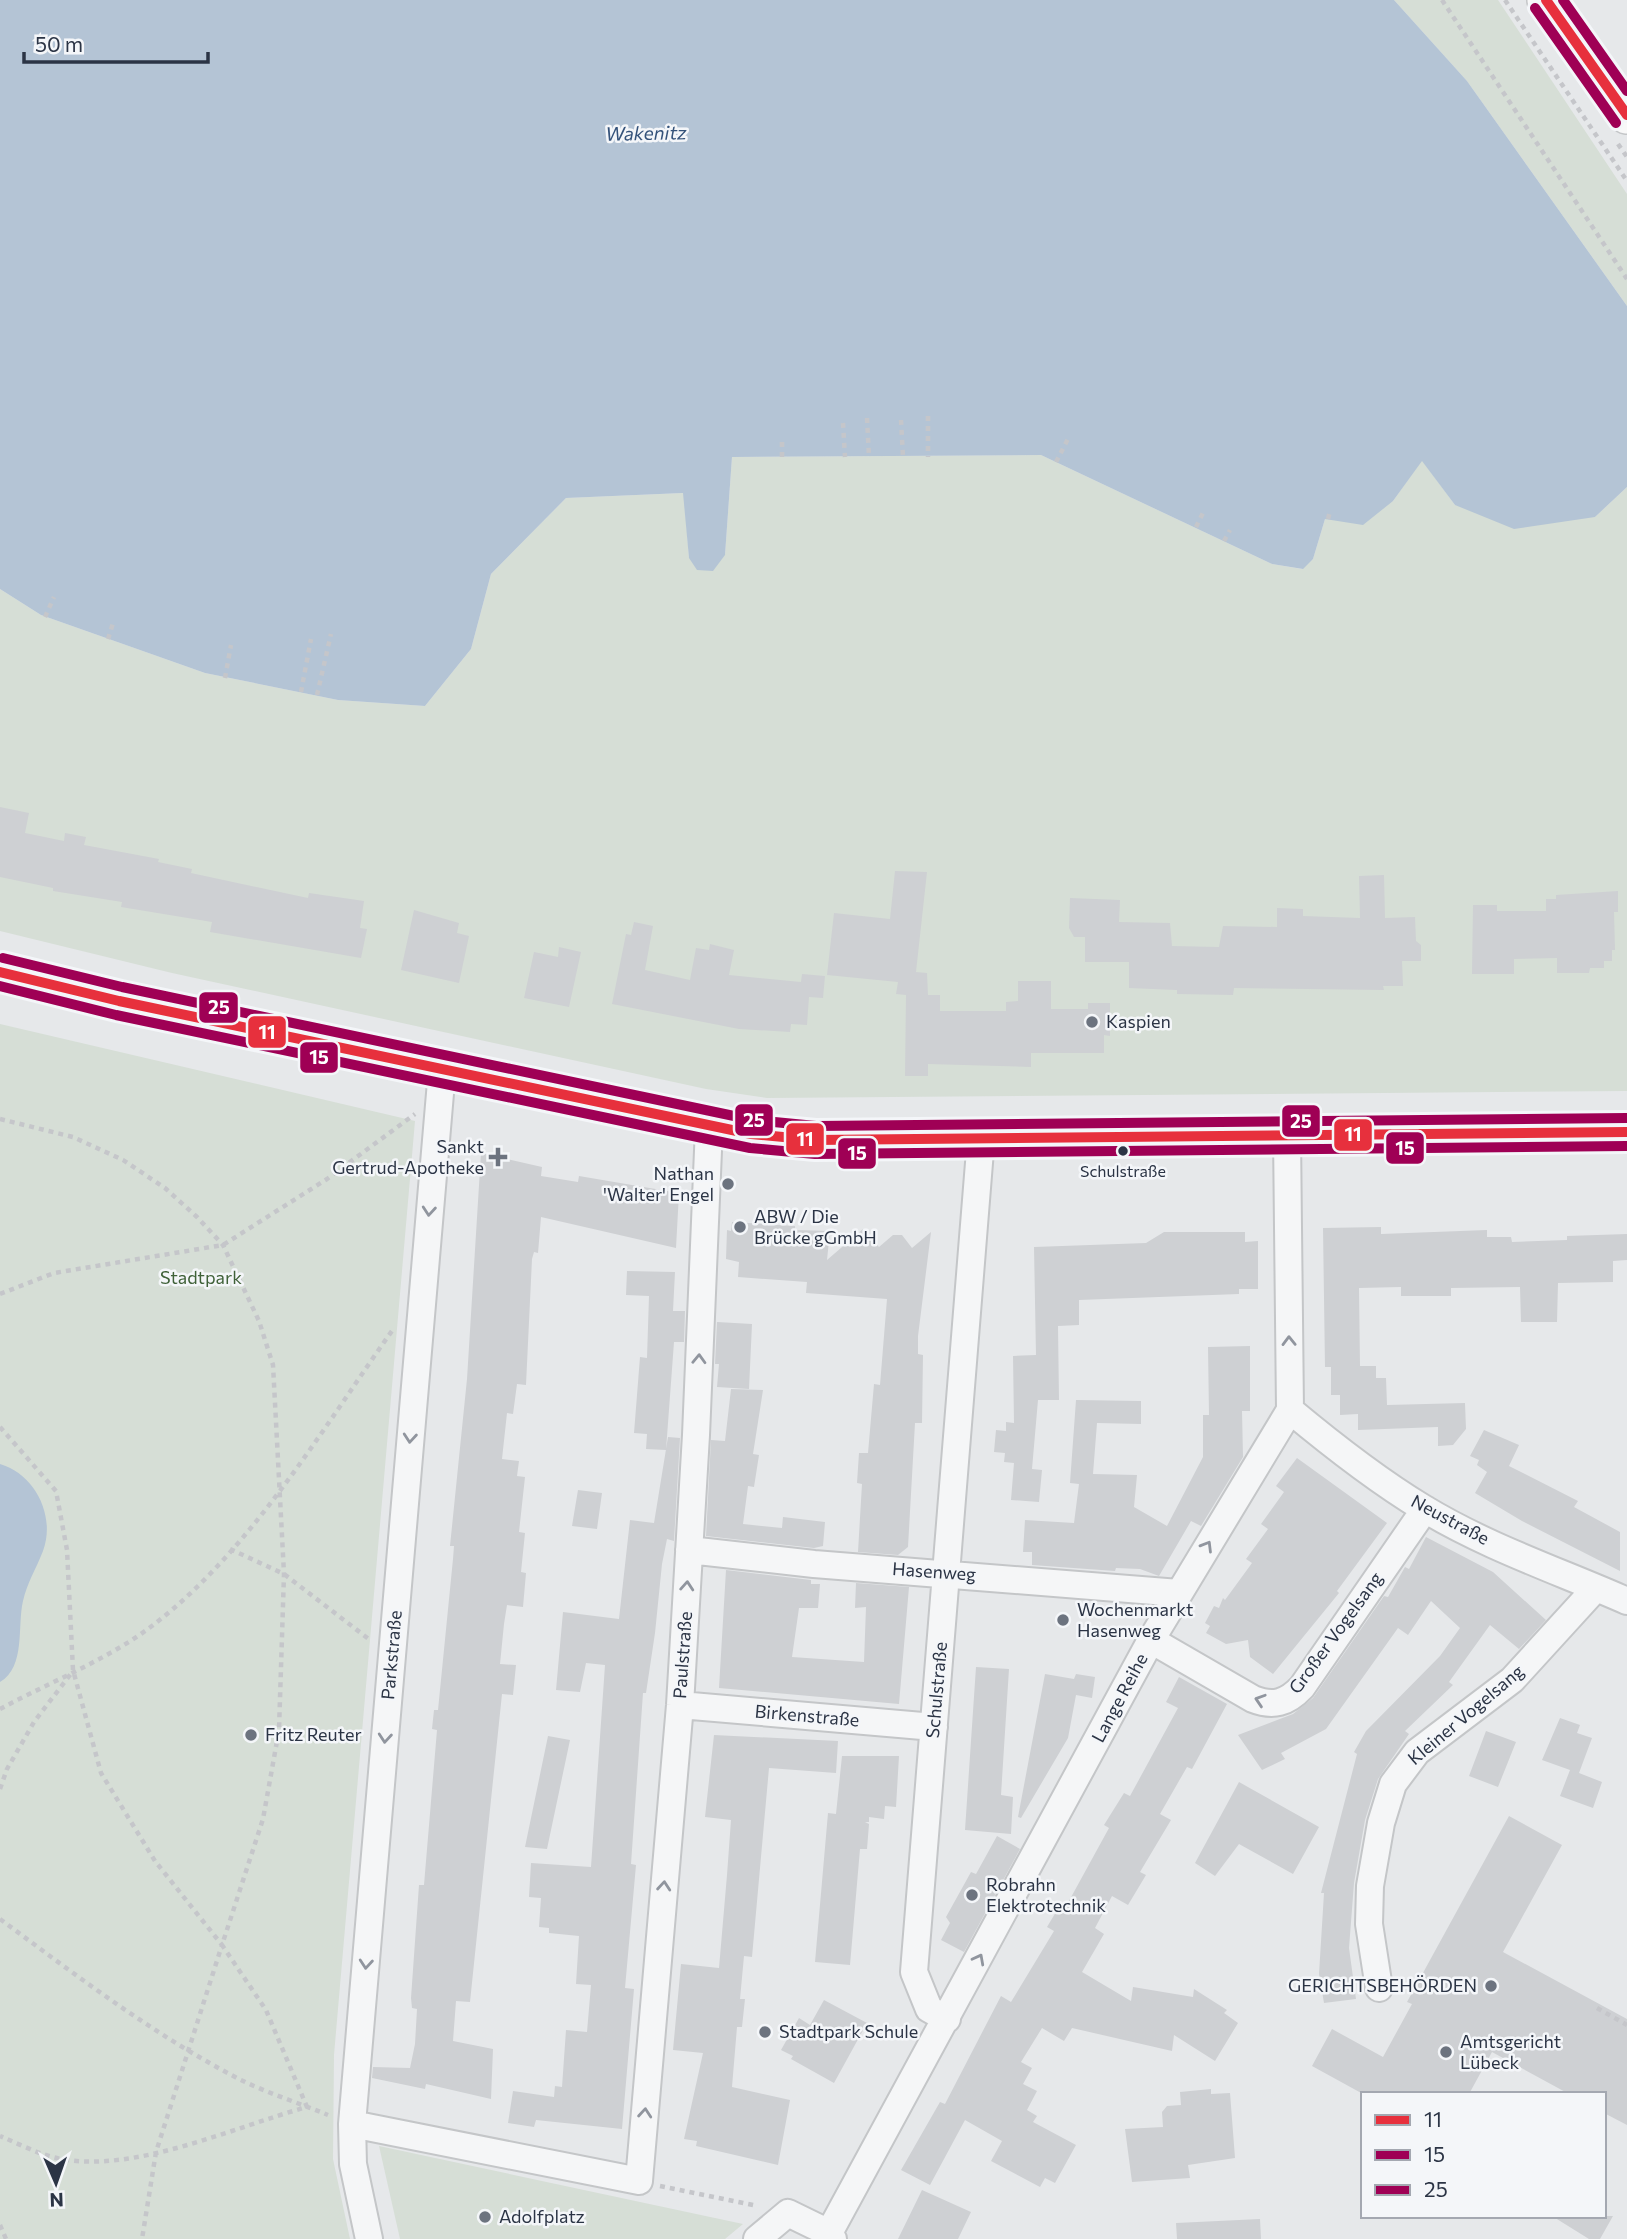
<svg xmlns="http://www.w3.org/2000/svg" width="1627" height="2239" font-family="Commissioner,sans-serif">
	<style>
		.green { fill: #d6ded6 }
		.water { fill: #b4c4d5 }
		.building { fill: #ced0d3 }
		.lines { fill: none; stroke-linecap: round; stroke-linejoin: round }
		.street-casing { stroke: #c4c6c8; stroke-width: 30 }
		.secondary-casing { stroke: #c4c6c8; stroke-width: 40 }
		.path { stroke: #c5c6ca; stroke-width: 4.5; stroke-dasharray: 5 5; stroke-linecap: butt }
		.street { stroke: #f5f6f7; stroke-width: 26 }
		.secondary { stroke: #f8f8f8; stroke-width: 37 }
		.bus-1-casing { stroke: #f4f6f9; stroke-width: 16 }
		.bus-2-casing { stroke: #f4f6f9; stroke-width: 16 }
		.bus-3-casing { stroke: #f4f6f9; stroke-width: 16 }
		.bus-1 { stroke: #e7303d; stroke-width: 10 }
		.bus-2 { stroke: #9f0055; stroke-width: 10 }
		.bus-3 { stroke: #9f0055; stroke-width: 10 }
		.oneway { stroke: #90959e }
		.poi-dot { fill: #6c737f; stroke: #f4f6f9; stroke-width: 2.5 }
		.bus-dot { fill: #2b3445; stroke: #f4f6f9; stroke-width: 2.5 }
		.labels { text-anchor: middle; stroke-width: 5; stroke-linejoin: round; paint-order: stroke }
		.bus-label { font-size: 16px; fill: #2b3445; stroke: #f4f6f9 }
		.poi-label { font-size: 18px; fill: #2b3445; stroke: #f4f6f9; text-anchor: start }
		.park-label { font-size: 18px; fill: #3f6138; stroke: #f4f6f9 }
		.street-label { font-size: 18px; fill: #2b3445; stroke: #f4f6f9 }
		.water-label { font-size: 19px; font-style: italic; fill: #34527a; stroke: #f4f6f9 }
		.line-badge { stroke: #f4f6f9; stroke-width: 2.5 }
		.badge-label { font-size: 19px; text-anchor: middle; font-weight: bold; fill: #fff }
	</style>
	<rect width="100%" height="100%" fill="#e6e8ea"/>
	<path class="green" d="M1394,0H1498L1627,194V306L1467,81Z
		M1041,455L1272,564L1302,569L1313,559L1325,519L1393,501L1422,460L1455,505L1595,517L1627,487V1091L767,1098L706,1089L172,973L0,931V589L41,615L205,673L338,700L425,706L471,649L491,574L566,498L684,493L689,558L725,555L732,457Z
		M0,1024L415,1121L334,2055L333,2159L350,2239H0Z
		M379,2146L743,2224L725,2239H400Z"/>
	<path class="water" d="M0,0H1394L1467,81L1627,306V487L1595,517L1514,529L1455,505L1422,461L1393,501L1363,525L1325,519L1313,559L1303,569L1272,564L1041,455L732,457L725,555L713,571L697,570L689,558L683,493L566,498L491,574L471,649L425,706L338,700L205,673L41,615L0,589Z
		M0,1464C35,1474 56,1516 43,1551C36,1569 27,1583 23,1601C17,1626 26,1667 0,1682Z"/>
	<path class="building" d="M0,807L29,813L25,833L64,841L65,833L86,837L84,845L159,859L158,862L192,869L191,873L308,898L309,893L364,901L360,928L367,929L361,958L210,932L212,922L121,907L122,902L53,891V888L0,877Z
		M895,871L927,872L916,972L927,973L928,995H940V1011H1006V1002L1018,1001V981H1051V1009H1088V1003H1110V1036L1104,1035V1053H1031V1067L928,1064V1076H905L906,995L896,994L898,982L827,975L834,913L890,919Z
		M1384,875L1385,918L1415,917L1416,941L1421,945V961H1402L1403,986H1383L1384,990L1234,988L1233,995L1177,994V990L1129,988V962H1085V937H1074L1069,928L1070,898L1120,900L1119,922L1170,923L1172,946L1219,947L1223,926L1277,927V908L1303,909V916L1360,918L1359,876Z
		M1618,891V912H1614L1615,950H1612V961H1604V968H1590L1589,973H1557V958L1514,959V974H1472L1473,905H1497V911H1546V899H1556V895Z
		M414,910L459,923L457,933L469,936L459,983L401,970Z
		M634,922L653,926L645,970L690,980L696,948L709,950L710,944L734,950L729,975L801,982L802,974L825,976L823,998L809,997L807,1025L791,1024L790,1032L739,1029L612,1004L626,934L631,935Z
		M559,947L581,952L569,1007L524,998L534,952L558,957Z
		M481,1153L542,1167L541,1176L578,1182L579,1176L679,1193L676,1248L541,1217L538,1253L534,1252L532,1259L526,1385L517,1384L513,1414L507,1413L502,1459L519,1461L517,1476L525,1477L519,1532L525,1533L521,1572L526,1573L523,1607L507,1605L504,1624L500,1664L516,1665L513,1695L502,1694L470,2002L456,2001L453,2041L493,2049L491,2099L426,2084L425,2089L372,2078L373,2067L410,2068L415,2044L417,2009L412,2008L411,1998L418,1899L419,1885H424L437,1730L432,1729L434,1710H438L453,1559L454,1546H450L467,1379Z
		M732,1222L795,1226V1230L830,1231L827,1260L863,1229L879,1247L893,1235H902L912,1248L931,1232L918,1336V1354L923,1355L922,1423H915L908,1547L898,1555L858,1552L862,1484L857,1483L859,1453H868L874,1384L880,1385L887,1299L806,1293L807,1282L738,1277L739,1262L726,1259L727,1230L731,1231Z
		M1381,1227V1234L1487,1230V1237H1511L1512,1242L1567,1240V1236L1627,1234V1260L1613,1261V1282L1558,1283L1557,1322H1521L1520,1287L1451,1288V1296H1401V1287L1359,1288L1360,1366H1376V1378H1386L1387,1405L1465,1403L1466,1429L1453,1445L1438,1446V1427L1358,1430V1414L1340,1415V1395H1331V1367H1325L1323,1228Z
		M1164,1232H1245V1242L1258,1241V1289H1239V1294L1079,1300V1325L1058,1326L1059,1400H1038L1032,1469L1042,1470L1039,1502L1011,1500L1014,1463L1004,1462L1005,1453L994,1452L996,1430L1006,1431V1422L1014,1423L1013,1356L1036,1355L1034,1247L1146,1243Z
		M627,1271L675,1272L673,1311H685L684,1342H674L666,1450L646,1449L647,1434L634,1433L640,1357L647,1358L649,1296L626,1295Z
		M717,1322L752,1324L749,1389L717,1387L719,1364H715Z
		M1250,1346V1411H1242L1243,1457L1201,1526L1191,1521L1159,1576L1140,1569L1116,1568L1115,1571L1032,1565V1552H1023L1025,1520L1074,1523L1079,1484L1070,1483L1076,1400L1141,1401V1424L1097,1423L1093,1474L1137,1475L1134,1507L1167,1526L1203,1457V1415H1209L1208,1347Z
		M731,1389L763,1390L753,1454L759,1455L754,1487L748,1486L743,1524L782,1528L783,1517L825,1522L823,1546L814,1548L706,1536L711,1440L725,1441Z
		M1484,1430L1519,1445L1509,1466L1578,1501L1574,1507L1620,1532V1571L1522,1521L1475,1493L1487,1472L1477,1465L1479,1460L1470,1456Z
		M668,1437L680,1438L674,1541L667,1539L662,1564L655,1633L646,1693H643L631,1864L636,1865L625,1988L634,1989L622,2129L536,2120L534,2127L508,2123L513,2091L554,2097L555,2086L562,2087L566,2030L587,2032L591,1985L576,1984L579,1936L549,1933V1928L539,1927L541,1898L529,1897L531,1863L591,1867L605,1665L586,1663L580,1692L556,1690L563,1612L619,1619L630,1520L654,1523Z
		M1297,1458L1387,1523L1337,1591L1339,1593L1273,1674L1250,1657L1248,1640L1226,1644L1206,1633L1210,1626L1205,1623L1214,1606L1219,1608L1223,1598L1225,1600L1252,1563L1246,1559L1268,1529L1261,1524L1284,1492L1276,1486Z
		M578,1490L602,1493L597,1529L572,1526Z
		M1426,1537L1493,1572L1546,1620L1519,1649L1490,1625L1449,1682L1453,1685L1405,1731L1409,1734L1378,1779L1365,1820L1354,1883L1349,1948L1356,1999L1324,2003L1319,1974L1324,1893H1321L1357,1754L1354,1752L1366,1731L1440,1656L1460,1628L1431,1601L1408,1635L1398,1628L1326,1729L1281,1753L1285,1759L1262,1770L1238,1735L1293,1714L1313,1698L1384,1596L1388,1597L1405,1567L1409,1569Z
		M726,1570L811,1580V1584H820L818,1608H799L792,1657L864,1662L866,1607L855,1608L856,1583L909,1587L899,1704L719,1688Z
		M976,1667L1009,1669L1001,1795L1013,1797L1011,1834L965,1830Z
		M1045,1674L1074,1679L1076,1674L1095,1677L1092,1698L1076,1695L1068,1738L1021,1818L1018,1817Z
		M1179,1677L1227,1704L1192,1769L1187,1767L1160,1814L1171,1820L1140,1872L1146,1875L1128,1905L1112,1896L1095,1928L1104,1934L1082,1972L1131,2001L1133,1987L1193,1997L1194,1989L1227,2010L1224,2013L1238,2023L1215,2061L1174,2035L1172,2051L1072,2028L1064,2041L1042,2028L1021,2062L1032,2068L1023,2084L1037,2091L1027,2110L1037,2116L1033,2122L1076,2145L1055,2183L1045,2178L1040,2187L991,2161L1002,2141L965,2120L930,2185L901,2170L940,2102L945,2104L1001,1996L1011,2002L1054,1931L1047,1927L1059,1907L1064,1910L1109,1828L1104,1825L1124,1793L1130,1796L1178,1708L1166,1702Z
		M1560,1718L1580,1725L1577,1733L1592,1738L1579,1773L1602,1782L1593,1808L1560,1796L1570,1770L1542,1760Z
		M1486,1731L1516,1742L1498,1787L1469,1776Z
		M714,1735L838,1741L836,1773L769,1768L752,1957L744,1956L740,1999H745L742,2027H737L732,2087L790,2100L778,2165L696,2146L697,2141L684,2139L703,2053L673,2050L681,1964L719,1968L727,1875L731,1820L705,1817Z
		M548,1736L570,1740L547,1849L525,1847Z
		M842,1756H899L896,1807L885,1806L884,1819L869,1817V1822H865L869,1824L867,1849H860L850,1965L815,1962L828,1813L836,1814Z
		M1239,1782L1319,1827L1293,1874L1239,1844L1215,1876L1195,1863Z
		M1509,1816L1562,1845L1503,1952L1627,2019V2125L1604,2113V2094H1569L1492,2052L1469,2094H1363L1312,2066L1332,2029L1383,2057L1412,2004L1407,2002Z
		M997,1836L1020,1849L964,1952L941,1940L950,1923L946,1917L971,1872L976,1874Z
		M824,2000L867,2023L834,2083L791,2059L793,2056L781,2050L799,2018L810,2025Z
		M1211,2089V2094L1230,2093L1235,2158L1188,2165L1190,2178L1132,2182L1125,2129L1163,2127L1162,2112L1167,2106L1181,2105L1180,2092Z
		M922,2190L971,2212L958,2239H898Z
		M1552,2216H1613L1600,2239H1589Z
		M1260,2219L1261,2239H1177L1176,2223Z"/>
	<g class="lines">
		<defs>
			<path id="street" d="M1290,1410C1332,1445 1375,1479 1423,1508C1487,1547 1559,1571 1627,1601
				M689,1550L814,1564L1179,1593
				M1151,1640L1253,1699C1273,1707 1287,1703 1302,1687L1425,1509
				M680,1705L934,1727
				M1379,1988L1369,1924L1370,1886L1381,1823L1393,1784L1417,1752L1512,1680L1596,1588
				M947,2019L929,2009L914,1972L981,1138
				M352,2124L639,2181L680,1705L696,1435L709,1127
				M829,2233L1151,1640L1290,1410L1287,1135
				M369,2239L353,2164L352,2124L442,1070
				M757,2239L788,2213L829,2233L833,2239"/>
			<path id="secondary" d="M1546,0L1627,115
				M0,972L119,1001L751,1134L815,1140L1627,1132"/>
		</defs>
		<use href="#street" class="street-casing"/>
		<use href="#secondary" class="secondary-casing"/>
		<path class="path" d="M1442,0L1627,279
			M1505,0L1627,181
			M1618,144L1627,157
			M928,416V457
			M867,418L869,457
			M901,420L903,457
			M843,423L845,457
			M782,457V441
			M1056,462L1069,437
			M1328,519L1330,511
			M1196,527L1203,513
			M1224,541L1230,530
			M45,617L54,597
			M108,639L114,620
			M225,678L231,645
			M301,692L311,639
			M317,695L331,634
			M0,1119L73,1137L123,1160L165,1188L197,1217L223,1245L259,1321L273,1365L284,1574L279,1730L263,1819L222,1945L266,2010L307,2107C234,2127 136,2173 61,2159C40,2155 19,2144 0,2136
			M0,1294L54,1273L223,1245L327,1179L415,1114
			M0,1427L56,1491L67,1550L73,1670L101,1773L155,1861L222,1945L156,2152L142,2239
			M230,1549L284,1574L370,1640
			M0,1709C43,1686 91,1666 132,1640C240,1569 320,1432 394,1328
			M0,1789L7,1769L34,1722L73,1671
			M0,1919C77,1976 154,2035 239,2079C267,2093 299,2103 328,2115
			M1597,2008L1627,2025
			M660,2186L758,2206
			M0,2225L6,2239"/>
		<use href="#street" class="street"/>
		<use href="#secondary" class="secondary"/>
		<defs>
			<path id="bus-1" d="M1546,0L1627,115
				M0,972L119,1001L751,1134L815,1140L1627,1132"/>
			<path id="bus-2" d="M1535,8L1616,123
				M0,986L116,1015L750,1148L815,1154L1627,1146"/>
			<path id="bus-3" d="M1563,0L1627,91
				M3,958L122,987L753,1120L816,1126L1627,1118"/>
		</defs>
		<use href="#bus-1" class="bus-1-casing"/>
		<use href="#bus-2" class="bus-2-casing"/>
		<use href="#bus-3" class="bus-3-casing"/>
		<use href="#bus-1" class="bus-1"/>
		<use href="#bus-2" class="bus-2"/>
		<use href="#bus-3" class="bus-3"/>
	</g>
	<defs><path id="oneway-chevron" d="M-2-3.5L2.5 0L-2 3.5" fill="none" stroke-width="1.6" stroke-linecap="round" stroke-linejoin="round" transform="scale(1.75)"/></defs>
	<g class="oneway">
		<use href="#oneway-chevron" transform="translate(429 1211) rotate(95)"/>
		<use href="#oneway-chevron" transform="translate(1289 1341) rotate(-91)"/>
		<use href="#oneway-chevron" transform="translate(699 1359) rotate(-88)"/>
		<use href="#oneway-chevron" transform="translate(410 1438) rotate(95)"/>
		<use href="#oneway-chevron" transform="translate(1207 1546) rotate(-59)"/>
		<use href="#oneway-chevron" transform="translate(687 1586) rotate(-86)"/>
		<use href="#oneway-chevron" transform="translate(1260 1700) rotate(-162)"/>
		<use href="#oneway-chevron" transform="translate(385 1738) rotate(95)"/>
		<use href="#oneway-chevron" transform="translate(664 1886) rotate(-85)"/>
		<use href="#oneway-chevron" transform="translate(979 1959) rotate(-62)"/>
		<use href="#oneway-chevron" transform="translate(366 1964) rotate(95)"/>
		<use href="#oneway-chevron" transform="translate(645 2113) rotate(-85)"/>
	</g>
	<g class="poi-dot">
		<circle cx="1092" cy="1022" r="7"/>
		<path d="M494.5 1146.5h7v7h7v7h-7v7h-7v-7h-7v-7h7z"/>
		<circle cx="728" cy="1184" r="7"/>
		<circle cx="740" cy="1227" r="7"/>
		<circle cx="1063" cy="1620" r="7"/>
		<circle cx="251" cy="1735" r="7"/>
		<circle cx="972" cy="1895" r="7"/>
		<circle cx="1491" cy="1986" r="7"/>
		<circle cx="765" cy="2032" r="7"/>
		<circle cx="1446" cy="2052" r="7"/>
		<circle cx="485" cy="2217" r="7"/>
	</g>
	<circle class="bus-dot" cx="1123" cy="1151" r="6"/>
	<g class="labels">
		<g class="bus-label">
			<text x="1123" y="1177">Schulstraße</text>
		</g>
		<g class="poi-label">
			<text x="1106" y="1028">Kaspien</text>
			<text x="484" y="1153" text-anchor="end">Sankt<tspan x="484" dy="21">Gertrud-Apotheke</tspan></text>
			<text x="714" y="1180" text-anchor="end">Nathan<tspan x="714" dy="21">'Walter' Engel</tspan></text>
			<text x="754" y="1223">ABW / Die<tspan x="754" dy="21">Brücke gGmbH</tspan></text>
			<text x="1077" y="1616">Wochenmarkt<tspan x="1077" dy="21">Hasenweg</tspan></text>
			<text x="265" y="1741">Fritz Reuter</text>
			<text x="986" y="1891">Robrahn<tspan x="986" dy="21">Elektrotechnik</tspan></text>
			<text x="1477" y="1992" text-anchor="end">GERICHTSBEHÖRDEN</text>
			<text x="779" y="2038">Stadtpark Schule</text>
			<text x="1460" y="2048">Amtsgericht<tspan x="1460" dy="21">Lübeck</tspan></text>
			<text x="499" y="2223">Adolfplatz</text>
		</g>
		<g class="park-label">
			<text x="201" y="1284">Stadtpark</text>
		</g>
		<g class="street-label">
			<text transform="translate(1450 1520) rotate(28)" y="6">Neustraße</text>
			<text transform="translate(934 1572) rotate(4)" y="6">Hasenweg</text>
			<text transform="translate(1336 1633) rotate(-54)" y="6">Großer Vogelsang</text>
			<text transform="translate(392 1655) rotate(-85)" y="6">Parkstraße</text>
			<text transform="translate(683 1655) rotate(-86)" y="6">Paulstraße</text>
			<text transform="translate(937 1690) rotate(-85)" y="6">Schulstraße</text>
			<text transform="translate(1120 1698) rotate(-62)" y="6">Lange Reihe</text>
			<text transform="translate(1466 1715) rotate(-40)" y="6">Kleiner Vogelsang</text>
			<text transform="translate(807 1716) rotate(5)" y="6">Birkenstraße</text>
		</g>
		<g class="water-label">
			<text transform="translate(646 133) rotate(-1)" y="7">Wakenitz</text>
		</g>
	</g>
	<g class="line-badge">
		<rect x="198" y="991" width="41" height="33" rx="7" fill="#9f0055"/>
		<rect x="247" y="1015" width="40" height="34" rx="7" fill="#e7303d"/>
		<rect x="299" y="1041" width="40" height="33" rx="7" fill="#9f0055"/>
		<rect x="734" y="1103" width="40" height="34" rx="7" fill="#9f0055"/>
		<rect x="1281" y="1104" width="40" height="34" rx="7" fill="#9f0055"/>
		<rect x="1333" y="1118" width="40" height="34" rx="7" fill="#e7303d"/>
		<rect x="785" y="1122" width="40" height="34" rx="7" fill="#e7303d"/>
		<rect x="1385" y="1131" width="40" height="34" rx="7" fill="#9f0055"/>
		<rect x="837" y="1137" width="40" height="33" rx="7" fill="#9f0055"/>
	</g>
	<g class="badge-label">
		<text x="219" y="1014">25</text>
		<text x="267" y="1039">11</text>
		<text x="319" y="1064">15</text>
		<text x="754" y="1127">25</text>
		<text x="1301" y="1128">25</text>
		<text x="1353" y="1141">11</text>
		<text x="805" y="1146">11</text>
		<text x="1405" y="1155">15</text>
		<text x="857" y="1160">15</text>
	</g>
	<rect x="1361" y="2092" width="245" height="126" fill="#f4f6f9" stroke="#a4a8b1" stroke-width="2"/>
	<rect x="1375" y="2115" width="35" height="10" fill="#e7303d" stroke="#a4a8b1" stroke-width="2"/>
	<text x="1424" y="2127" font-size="21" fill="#2b3445">11</text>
	<rect x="1375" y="2150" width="35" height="10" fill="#9f0055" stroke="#a4a8b1" stroke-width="2"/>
	<text x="1424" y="2162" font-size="21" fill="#2b3445">15</text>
	<rect x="1375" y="2185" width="35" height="10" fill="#9f0055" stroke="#a4a8b1" stroke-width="2"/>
	<text x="1424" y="2197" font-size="21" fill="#2b3445">25</text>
	<g transform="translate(56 2183) rotate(178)" stroke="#f4f6f9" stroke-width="5" paint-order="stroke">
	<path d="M0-5L12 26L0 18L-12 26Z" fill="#2b3445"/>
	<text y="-10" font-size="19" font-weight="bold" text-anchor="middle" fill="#2b3445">N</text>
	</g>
	<path d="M24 52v10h184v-10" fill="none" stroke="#2b3445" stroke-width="3.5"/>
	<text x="35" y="52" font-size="21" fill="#2b3445" stroke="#f4f6f9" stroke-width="5" paint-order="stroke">50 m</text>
</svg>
